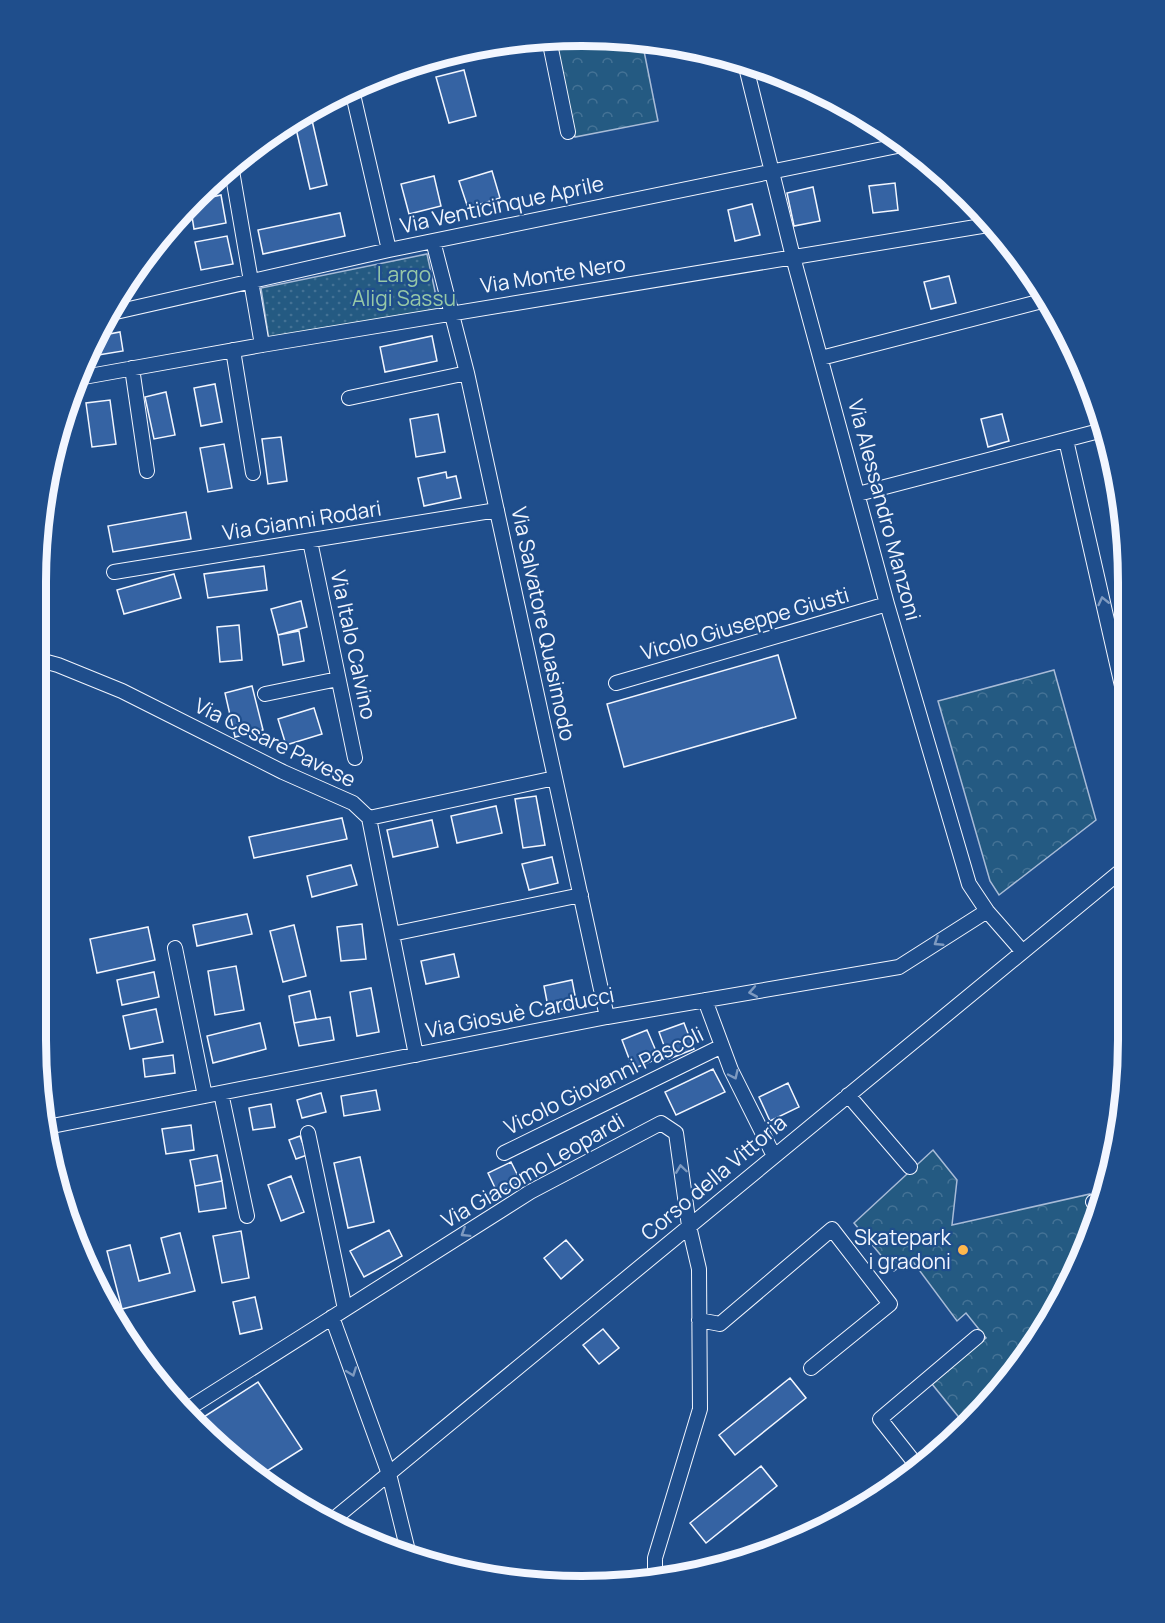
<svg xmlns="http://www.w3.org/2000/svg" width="1165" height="1623" font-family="Manrope,sans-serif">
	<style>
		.forest { fill: url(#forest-crowns); stroke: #a8bbd7; stroke-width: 1.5 }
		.garden { fill: url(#garden-dots); stroke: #a8bbd7; stroke-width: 1.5 }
		.building { fill: #3563a3; stroke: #f2f6ff; stroke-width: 1.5 }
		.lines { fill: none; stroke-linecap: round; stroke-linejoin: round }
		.street-casing { stroke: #f2f6ff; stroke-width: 16 }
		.street { stroke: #1f4e8c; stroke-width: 14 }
		.oneway { stroke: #7e9ac0 }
		.poi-dot { fill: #ffb74d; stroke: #1f4e8c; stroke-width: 2 }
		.labels { text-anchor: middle; stroke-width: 4.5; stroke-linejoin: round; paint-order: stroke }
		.street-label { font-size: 21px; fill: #f2f6ff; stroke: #1f4e8c }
		.park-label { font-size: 21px; fill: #97c8a6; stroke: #1f4e8c }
		.poi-label { font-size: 21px; fill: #f2f6ff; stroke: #1f4e8c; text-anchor: end }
		.rim { fill: none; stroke: #f2f6ff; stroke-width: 8 }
	</style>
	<defs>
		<pattern id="forest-crowns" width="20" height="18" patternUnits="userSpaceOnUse" patternTransform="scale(1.5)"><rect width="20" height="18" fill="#245a82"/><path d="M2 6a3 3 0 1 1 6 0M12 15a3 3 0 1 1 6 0" fill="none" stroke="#447295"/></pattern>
		<pattern id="garden-dots" width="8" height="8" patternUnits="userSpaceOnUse" patternTransform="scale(1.5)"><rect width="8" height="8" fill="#245a82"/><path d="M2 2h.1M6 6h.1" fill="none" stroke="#447295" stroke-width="1.8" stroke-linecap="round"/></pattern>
	</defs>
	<rect width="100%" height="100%" fill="#1f4e8c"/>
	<path class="forest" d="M619,37L642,41L658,121L575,137L555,39Z
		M1054,670L1096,820L999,895L990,881L938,701Z
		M933,1150L957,1180L952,1225L1090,1194L1097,1218L1072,1283L1016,1373L966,1426L932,1384L986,1338L966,1313L957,1321L911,1259L894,1271L854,1223Z"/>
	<path class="garden" d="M427,254L439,310L269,340L261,288Z"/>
	<path class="building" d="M464,70L476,116L449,123L436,77Z
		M311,116L327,185L310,189L294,120Z
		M492,171L500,198L468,208L459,181Z
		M434,176L441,206L409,214L401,184Z
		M895,183L898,210L873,213L869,186Z
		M813,187L820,221L794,226L787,193Z
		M221,195L226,223L194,229L191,210L199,200Z
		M752,204L760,235L735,241L728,210Z
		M340,213L345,236L263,254L258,230Z
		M227,236L233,264L201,270L195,242Z
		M949,276L956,303L931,309L924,282Z
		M120,332L123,351L92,356L99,336Z
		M432,336L437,361L385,372L380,347Z
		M215,384L222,422L201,426L194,388Z
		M166,392L175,435L154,439L145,397Z
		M110,400L116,444L92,447L86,403Z
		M438,414L445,452L416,457L410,419Z
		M1002,414L1009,441L988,447L981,419Z
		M281,437L287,481L268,484L262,439Z
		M224,444L232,488L208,492L200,448Z
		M446,472L447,478L456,476L461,498L424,506L418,478Z
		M186,512L191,539L113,552L108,526Z
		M264,566L267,590L208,598L204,574Z
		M174,574L181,598L124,614L117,590Z
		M301,601L307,627L278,635L271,609Z
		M239,625L242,660L220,662L217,627Z
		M299,631L304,661L283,665L278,635Z
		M778,655L796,718L624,767L607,704Z
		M252,686L263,730L235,737L225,693Z
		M314,708L322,734L286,745L278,719Z
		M536,796L545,845L523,848L515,799Z
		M496,806L502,833L457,843L451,816Z
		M342,818L347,839L254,858L249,837Z
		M432,820L438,847L393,857L387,830Z
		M552,857L558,883L529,890L522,864Z
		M351,865L357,885L312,897L307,876Z
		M247,914L252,934L197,946L193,925Z
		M362,924L366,959L341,961L337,927Z
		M294,925L306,976L283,982L270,931Z
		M148,927L155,960L97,973L90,939Z
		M454,954L459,977L426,984L421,961Z
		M236,966L244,1010L215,1015L208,971Z
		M154,972L159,997L122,1005L117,980Z
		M572,980L577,1006L549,1012L544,986Z
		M371,988L379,1032L357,1036L350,992Z
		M310,991L316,1019L294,1023L289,996Z
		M156,1009L163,1042L130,1049L123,1016Z
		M330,1017L334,1040L299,1046L294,1023Z
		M260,1023L266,1049L213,1063L207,1036Z
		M684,1023L694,1049L669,1059L659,1032Z
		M647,1030L659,1058L633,1069L622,1040Z
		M173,1055L175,1073L145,1077L143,1059Z
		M713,1069L725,1092L676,1115L665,1092Z
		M788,1083L799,1107L770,1121L759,1097Z
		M376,1090L380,1110L344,1116L341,1096Z
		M321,1093L326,1112L302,1118L297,1100Z
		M271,1104L275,1127L253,1130L249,1108Z
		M191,1125L194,1150L166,1154L162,1129Z
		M300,1136L307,1155L296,1159L289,1140Z
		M217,1155L222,1181L195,1186L190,1160Z
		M360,1157L374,1222L348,1228L334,1163Z
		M511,1162L521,1182L498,1194L488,1173Z
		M291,1176L304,1212L281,1221L268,1185Z
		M222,1181L226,1208L199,1212L195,1186Z
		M389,1230L402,1256L364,1277L350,1251Z
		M241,1231L249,1278L222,1283L213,1236Z
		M180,1233L195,1291L122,1309L107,1251L130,1245L139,1281L170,1273L161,1238Z
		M566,1240L583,1260L561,1279L544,1258Z
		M255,1297L262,1329L240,1334L233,1302Z
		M603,1329L619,1348L599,1364L583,1345Z
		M790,1378L806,1398L735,1455L719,1435Z
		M258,1382L302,1449L259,1476L222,1452L196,1422Z
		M761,1466L777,1486L706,1543L690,1523Z"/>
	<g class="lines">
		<defs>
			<path id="street" d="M549,39L568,132
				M745,63L793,257L887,604L969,884L987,911L1022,951
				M352,90L389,250
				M231,165L262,345
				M433,241L467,373L607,1017
				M107,314L389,250L907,144
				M233,350L253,473
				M821,358L1042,301
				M132,368L147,471
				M84,377L262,345L994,224
				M349,398L467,373
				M1066,440L1125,699
				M858,494L1103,430
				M310,541L355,758
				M114,572L497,510
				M36,659L58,665L122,691L283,772L353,803L369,818L416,1055
				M616,683L887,604
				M265,694L338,679
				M369,818L555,778
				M392,934L581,895
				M175,948L205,1096
				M705,1000L731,1070L774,1156
				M221,1093L247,1216
				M848,1095L910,1167
				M47,1127L607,1017L899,967L987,911
				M308,1133L345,1309
				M504,1153L722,1046
				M1093,1202L1104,1199
				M332,1317L389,1474L408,1551
				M699,1320L720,1324L832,1229L890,1304L811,1368
				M186,1410L530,1192L661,1123L676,1133L689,1226L699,1269L700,1409L655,1558V1572L658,1581
				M918,1467L880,1419L977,1337
				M329,1523L1127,866"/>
		</defs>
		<use href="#street" class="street-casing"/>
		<use href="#street" class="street"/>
	</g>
	<defs><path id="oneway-chevron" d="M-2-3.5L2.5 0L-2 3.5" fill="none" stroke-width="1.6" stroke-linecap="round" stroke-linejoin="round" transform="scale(1.5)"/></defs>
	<g class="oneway">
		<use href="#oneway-chevron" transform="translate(1103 601) rotate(-103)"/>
		<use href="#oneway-chevron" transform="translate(938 942) rotate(147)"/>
		<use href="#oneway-chevron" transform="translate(753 992) rotate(170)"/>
		<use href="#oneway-chevron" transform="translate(734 1075) rotate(65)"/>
		<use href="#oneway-chevron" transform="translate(681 1169) rotate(-98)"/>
		<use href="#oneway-chevron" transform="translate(465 1233) rotate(148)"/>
		<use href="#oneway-chevron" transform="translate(352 1372) rotate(70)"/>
	</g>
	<circle class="poi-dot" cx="963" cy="1250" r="6"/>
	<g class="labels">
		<g class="street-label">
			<text transform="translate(502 205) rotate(-12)" y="7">Via Venticinque Aprile</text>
			<text transform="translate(553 275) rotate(-9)" y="7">Via Monte Nero</text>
			<text transform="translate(884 510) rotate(75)" y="7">Via Alessandro Manzoni</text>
			<text transform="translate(302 521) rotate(-9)" y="7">Via Gianni Rodari</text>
			<text transform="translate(543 624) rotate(78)" y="7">Via Salvatore Quasimodo</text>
			<text transform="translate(745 624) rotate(-16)" y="7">Vicolo Giuseppe Giusti</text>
			<text transform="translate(353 645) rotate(78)" y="7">Via Italo Calvino</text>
			<text transform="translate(275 743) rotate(26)" y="7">Via Cesare Pavese</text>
			<text transform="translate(520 1013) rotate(-11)" y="7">Via Giosuè Carducci</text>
			<text transform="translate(604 1081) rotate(-26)" y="7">Vicolo Giovanni Pascoli</text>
			<text transform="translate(533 1171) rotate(-30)" y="7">Via Giacomo Leopardi</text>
			<text transform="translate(714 1178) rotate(-40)" y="7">Corso della Vittoria</text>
		</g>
		<g class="park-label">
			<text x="404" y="282">Largo<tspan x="404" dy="24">Aligi Sassu</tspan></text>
		</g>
		<g class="poi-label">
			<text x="951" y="1245">Skatepark<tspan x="951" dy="24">i gradoni</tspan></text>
		</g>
	</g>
	<path d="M0 0H1165V1623H0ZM582 46H582A536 536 0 0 1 1118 582V1040A536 536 0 0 1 582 1576H582A536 536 0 0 1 46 1040V582A536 536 0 0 1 582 46Z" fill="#1f4e8c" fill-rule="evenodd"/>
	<path class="rim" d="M582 46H582A536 536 0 0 1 1118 582V1040A536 536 0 0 1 582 1576H582A536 536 0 0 1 46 1040V582A536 536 0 0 1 582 46Z"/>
</svg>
